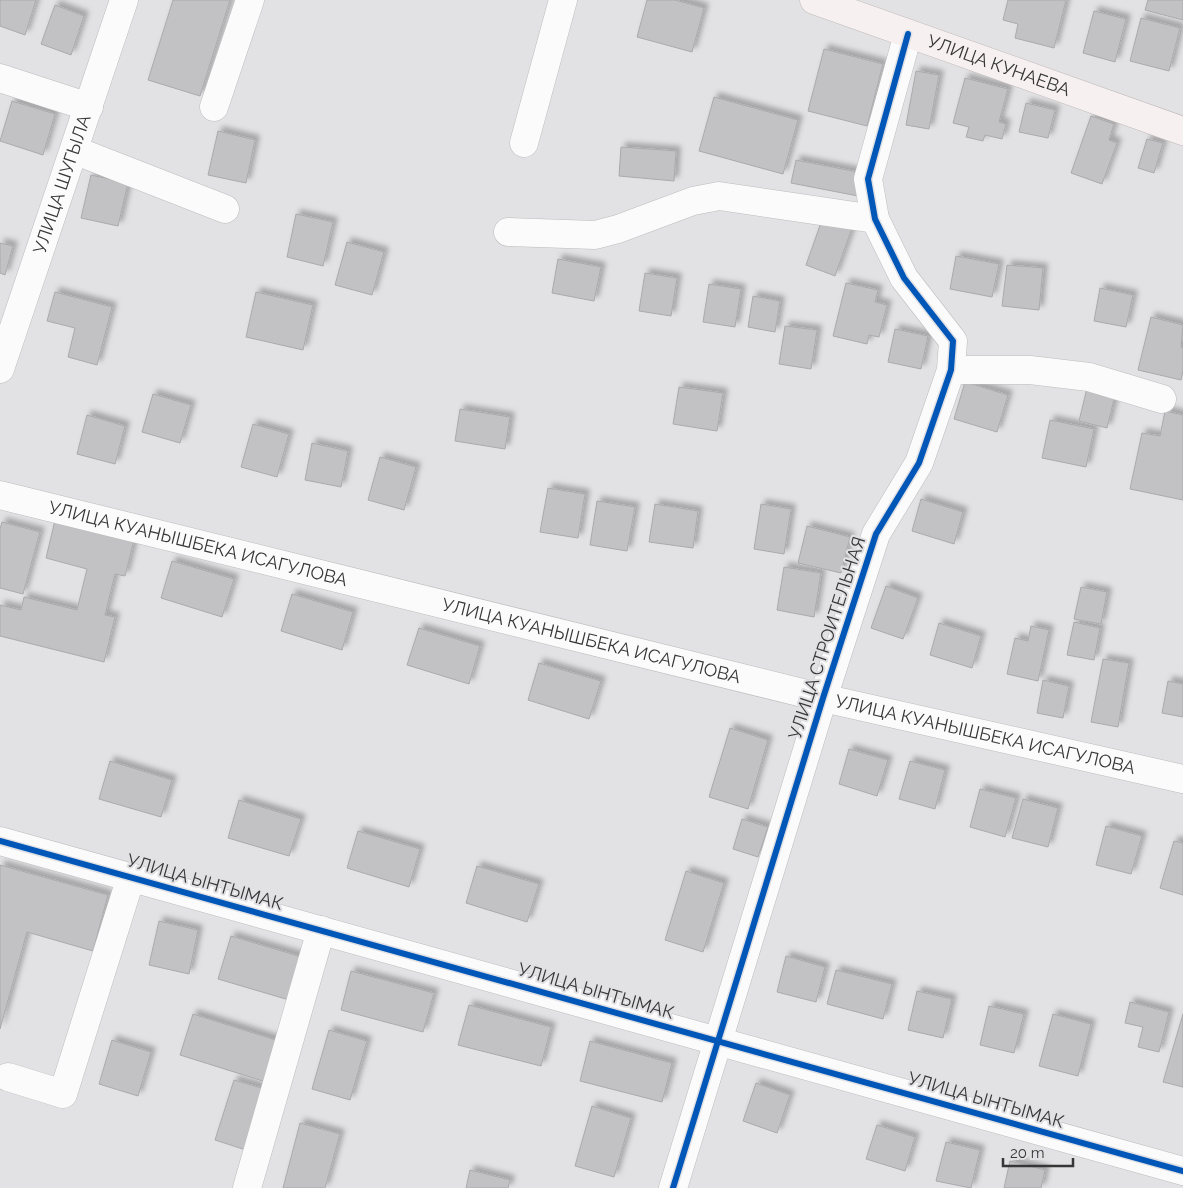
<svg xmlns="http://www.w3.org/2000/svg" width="1183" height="1188" font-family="Raleway,sans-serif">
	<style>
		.building { fill: #c2c2c4; stroke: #aaaaac; filter: url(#shadow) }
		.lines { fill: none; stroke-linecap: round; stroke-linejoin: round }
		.minor-casing { stroke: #bcbcbe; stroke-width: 29 }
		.major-casing { stroke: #c2bab9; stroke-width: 29 }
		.minor { stroke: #fbfbfb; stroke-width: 28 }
		.major { stroke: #f6f0f0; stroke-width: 28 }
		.cycleway-casing { stroke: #e1e1e5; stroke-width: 9 }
		.cycleway { stroke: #0057b8; stroke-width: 6 }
		.labels { text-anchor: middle; stroke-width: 4; stroke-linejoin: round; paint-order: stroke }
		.street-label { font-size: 18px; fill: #363637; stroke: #e1e1e5 }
	</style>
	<defs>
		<filter id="shadow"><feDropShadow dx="4.5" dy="-4.5" stdDeviation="2.5" flood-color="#0004"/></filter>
	</defs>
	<rect width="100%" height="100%" fill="#e2e2e4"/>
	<path class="building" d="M0,0H36L25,35L0,26Z
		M173,0H230L200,96L148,80Z
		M647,0H675L704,8L692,52L637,37Z
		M1008,0H1066L1054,48L1015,38L1018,24L1003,20Z
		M1148,0H1183V20L1145,10Z
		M55,5L84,16L71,55L41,44Z
		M1094,11L1126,19L1115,62L1083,53Z
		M1141,18L1180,28L1169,71L1130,61Z
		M824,49L883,64L867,126L808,111Z
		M916,71L939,75L929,129L906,125Z
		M965,78L1008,89L999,122L1006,124L1002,139L985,135L983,141L966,137L969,127L953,123Z
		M714,97L798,120L783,174L699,151Z
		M12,101L55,114L43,155L0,141Z
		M1026,103L1055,110L1048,138L1019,132Z
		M1091,116L1114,124L1109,140L1117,143L1102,184L1071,173Z
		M218,131L255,140L246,183L208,175Z
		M1147,139L1163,143L1154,173L1138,168Z
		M621,147L676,151L674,181L619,176Z
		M796,160L863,173L858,196L791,183Z
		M91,175L128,183L118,226L81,218Z
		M296,214L333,222L323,266L287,257Z
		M823,217L852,228L835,276L806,265Z
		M347,242L384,252L372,295L335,285Z
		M0,243L13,246L5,275L0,273Z
		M956,256L999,264L992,297L950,289Z
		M558,259L601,267L594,301L552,293Z
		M1007,265L1043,268L1039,310L1002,306Z
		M645,273L677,278L671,316L639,311Z
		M846,283L878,290L875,302L887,305L879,337L869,335L867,344L833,336Z
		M709,284L741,289L735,327L703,322Z
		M1100,288L1133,295L1126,327L1094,321Z
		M55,292L112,307L97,365L68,357L75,328L47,321Z
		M256,292L313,305L303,350L246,337Z
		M753,296L780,301L775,332L748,327Z
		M1151,317L1183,325L1181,347L1183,348V370L1181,380L1138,370Z
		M785,326L817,330L811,369L779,364Z
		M895,329L928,336L921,369L888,362Z
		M1089,380L1117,387L1107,428L1079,421Z
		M965,382L1008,395L997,432L954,419Z
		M679,387L723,393L717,431L673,424Z
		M153,394L191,405L180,443L142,432Z
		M460,409L510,417L505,449L455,441Z
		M1165,411L1183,415V500L1130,489L1142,433L1160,436Z
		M87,415L125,426L115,464L77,454Z
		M1050,420L1094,429L1086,467L1042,458Z
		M253,424L289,434L277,477L241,467Z
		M312,443L348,451L341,487L305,480Z
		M380,457L416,467L404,510L368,500Z
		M548,488L585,494L578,538L540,532Z
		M921,499L963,512L954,544L912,531Z
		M597,501L635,507L627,551L590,545Z
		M655,504L698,511L693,548L649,542Z
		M761,504L791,509L784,554L754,549Z
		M57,512L136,532L125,576L115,574L105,615L115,617L104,662L0,636V605L21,610L24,597L77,610L87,569L46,558Z
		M2,522L40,532L23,594L0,588V529Z
		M807,526L850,537L841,573L798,563Z
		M172,561L234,579L222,617L161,598Z
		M784,567L821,573L814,617L777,610Z
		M886,586L918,598L903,639L871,628Z
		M1081,587L1107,592L1101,624L1074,619Z
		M292,594L353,612L342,650L281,631Z
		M1074,622L1100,628L1094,660L1067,655Z
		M939,623L981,636L972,668L930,655Z
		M1031,626L1049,630L1038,681L1007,674L1015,638L1028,641Z
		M419,628L480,646L469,684L407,665Z
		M1103,659L1129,663L1118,727L1091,722Z
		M539,663L601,681L589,719L528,700Z
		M1043,680L1069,686L1063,718L1037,713Z
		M1168,681L1183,684V717L1162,713Z
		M730,728L768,740L748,809L709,797Z
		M849,749L888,760L877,796L839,784Z
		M110,761L172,780L161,817L99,799Z
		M910,761L945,770L935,809L899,799Z
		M980,789L1016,798L1005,837L970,827Z
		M1023,799L1058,808L1048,847L1012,838Z
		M239,800L301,819L289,856L228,838Z
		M742,819L768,827L758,857L733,849Z
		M1106,826L1142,836L1131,874L1096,865Z
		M358,831L420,849L409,887L347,868Z
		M1174,841L1183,843V895L1160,888Z
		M0,865L108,895L93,951L27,932L0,1029Z
		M477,866L539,884L527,922L466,903Z
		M686,871L724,883L703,952L665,940Z
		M159,921L198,930L189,974L149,965Z
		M231,936L302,957L289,1000L218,979Z
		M786,956L825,967L816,1002L777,992Z
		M836,970L892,984L883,1019L827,1004Z
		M351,971L434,993L423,1032L341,1010Z
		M917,991L952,999L943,1038L908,1030Z
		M1130,1002L1169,1012L1159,1052L1138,1047L1143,1027L1125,1023Z
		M469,1005L551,1027L541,1066L458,1045Z
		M989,1006L1024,1014L1014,1053L980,1045Z
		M193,1014L279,1041L266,1082L180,1055Z
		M1053,1014L1091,1024L1078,1076L1039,1066Z
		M1183,1014V1087L1163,1082Z
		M329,1030L367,1041L350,1100L312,1089Z
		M112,1040L151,1052L138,1096L99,1084Z
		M590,1041L672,1063L662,1102L580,1081Z
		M234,1080L265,1089L246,1150L215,1140Z
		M756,1083L790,1095L777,1133L743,1121Z
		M592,1106L631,1118L614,1177L575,1166Z
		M300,1123L340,1134L325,1188H283Z
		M877,1125L915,1137L905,1171L866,1159Z
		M946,1142L980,1150L971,1188L936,1181Z
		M1010,1161L1045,1170L1041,1188H1004Z
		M470,1170L510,1180L508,1188H466Z"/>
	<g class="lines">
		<defs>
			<g id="minor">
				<path d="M0,78L89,107"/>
				<path d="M214,107L250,0"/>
				<path d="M524,143L563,0"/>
				<path d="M74,150L225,209"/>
				<path d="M508,232L595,235L618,229L693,201L719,196L875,219"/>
				<path id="s1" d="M0,369L124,0"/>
				<path d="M951,370H1030L1089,377L1162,399"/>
				<path id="s2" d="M0,495L823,698L1183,779"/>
				<path d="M0,841L1183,1171"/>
				<path d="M8,1077L63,1094L131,877"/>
				<path d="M247,1188L321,930"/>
				<path d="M673,1188L823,698L876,534L919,463L951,370L953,341L904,278L875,219L868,179L908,34"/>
			</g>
			<g id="major">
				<path id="s3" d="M814,0L1183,131"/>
			</g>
		</defs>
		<use href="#minor" class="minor-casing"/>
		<use href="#major" class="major-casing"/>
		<use href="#minor" class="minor"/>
		<use href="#major" class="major"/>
		<defs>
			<path id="cycleway" d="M0,841L1183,1171
				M673,1188L823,698L876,534L919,463L951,370L953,341L904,278L875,219L868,179L908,34"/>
		</defs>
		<use href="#cycleway" class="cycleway-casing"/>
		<use href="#cycleway" class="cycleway"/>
	</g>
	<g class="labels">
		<g class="street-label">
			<text dy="6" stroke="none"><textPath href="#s3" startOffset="196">УЛИЦА КУНАЕВА</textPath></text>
			<text dy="6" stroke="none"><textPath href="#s1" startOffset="195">УЛИЦА ШУГЫЛА</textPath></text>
			<text dy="6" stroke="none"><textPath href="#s2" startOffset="204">УЛИЦА КУАНЫШБЕКА ИСАГУЛОВА</textPath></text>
			<text transform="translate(827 638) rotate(-72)" y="6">УЛИЦА СТРОИТЕЛЬНАЯ</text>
			<text dy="6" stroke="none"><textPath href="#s2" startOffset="609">УЛИЦА КУАНЫШБЕКА ИСАГУЛОВА</textPath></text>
			<text dy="6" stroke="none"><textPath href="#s2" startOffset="1014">УЛИЦА КУАНЫШБЕКА ИСАГУЛОВА</textPath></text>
			<text transform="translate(205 882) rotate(16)" y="6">УЛИЦА ЫНТЫМАК</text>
			<text transform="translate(596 991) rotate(16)" y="6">УЛИЦА ЫНТЫМАК</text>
			<text transform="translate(986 1100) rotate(16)" y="6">УЛИЦА ЫНТЫМАК</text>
		</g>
	</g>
	<path d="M1003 1158v8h70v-8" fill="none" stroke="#363637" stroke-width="2.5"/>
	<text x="1010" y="1158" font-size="15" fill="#363637" stroke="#e1e1e5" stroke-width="4" paint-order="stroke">20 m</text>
</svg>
